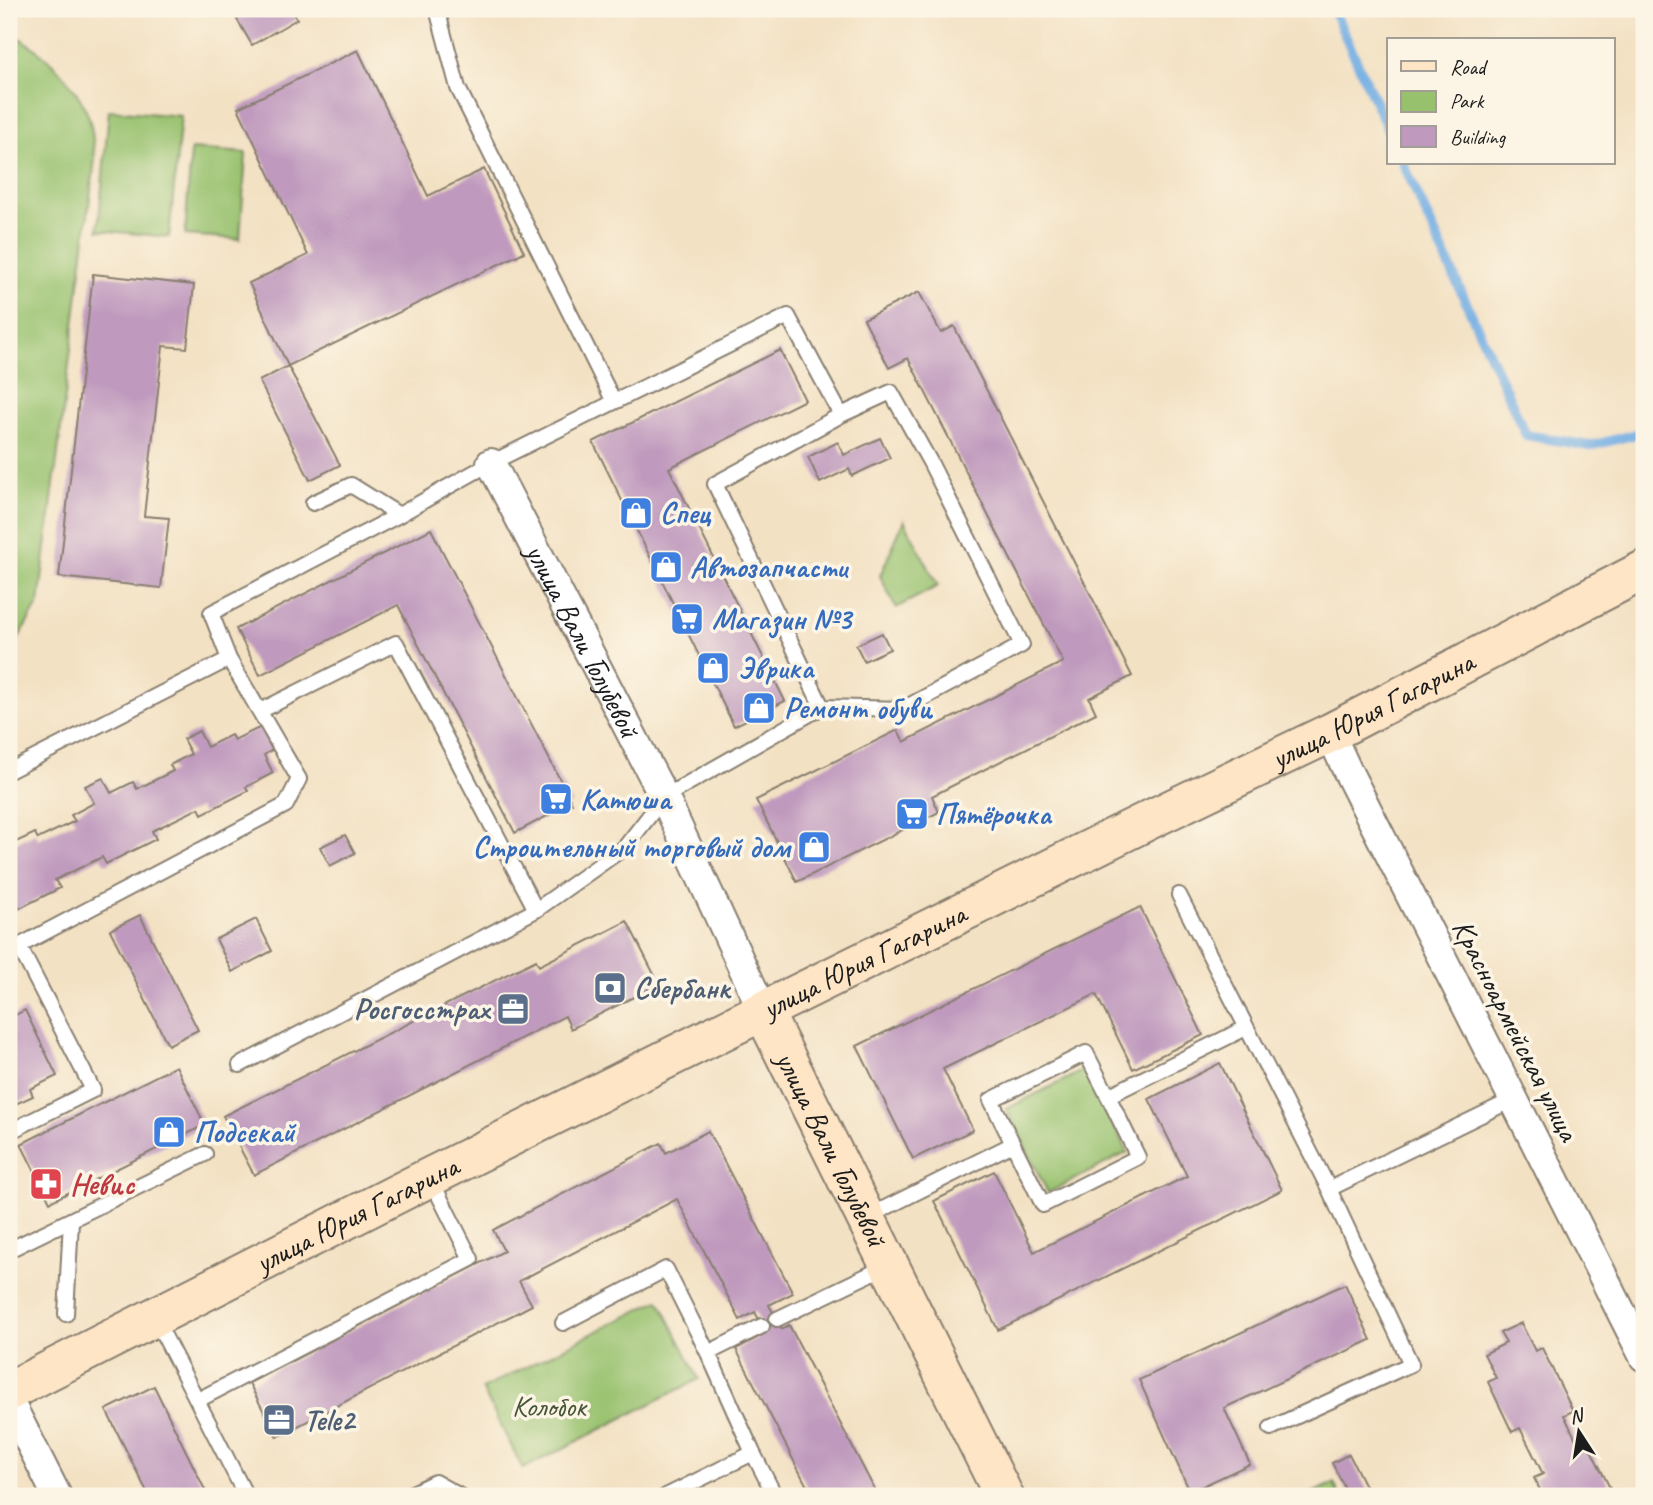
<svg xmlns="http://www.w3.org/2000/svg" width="1653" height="1505" font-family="Caveat,sans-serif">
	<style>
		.green { fill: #97c16d; stroke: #5a6e44; stroke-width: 2 }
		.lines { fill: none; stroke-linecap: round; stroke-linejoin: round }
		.stream { stroke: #72ade3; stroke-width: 10 }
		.building { fill: #bf9abe }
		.service-casing { stroke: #887e70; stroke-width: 18 }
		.minor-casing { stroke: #887e70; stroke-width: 32 }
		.secondary-casing { stroke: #887e70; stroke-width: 42 }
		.service { stroke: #fff; stroke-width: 14 }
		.minor { stroke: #fff; stroke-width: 28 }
		.secondary { stroke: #fde5c5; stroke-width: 38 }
		.labels { text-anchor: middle; stroke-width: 7; stroke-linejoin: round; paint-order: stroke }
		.shop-label { font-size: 30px; font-weight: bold; fill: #366cbe; stroke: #fcf5e5; text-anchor: start }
		.street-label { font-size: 30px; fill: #1c1c1c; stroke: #fcf5e5 }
		.service-label { font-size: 30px; font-weight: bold; fill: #4e5e75; stroke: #fcf5e5; text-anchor: start }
		.health-label { font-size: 30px; font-weight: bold; fill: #be3a42; stroke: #fcf5e5; text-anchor: start }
		.park-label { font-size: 30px; fill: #475638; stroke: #fcf5e5 }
	</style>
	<rect width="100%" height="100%" fill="#fcf5e5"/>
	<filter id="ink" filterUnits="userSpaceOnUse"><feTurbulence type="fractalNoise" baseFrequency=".0143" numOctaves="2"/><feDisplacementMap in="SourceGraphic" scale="14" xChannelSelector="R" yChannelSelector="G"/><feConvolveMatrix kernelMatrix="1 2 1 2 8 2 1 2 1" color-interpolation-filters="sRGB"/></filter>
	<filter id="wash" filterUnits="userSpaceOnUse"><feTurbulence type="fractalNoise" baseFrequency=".00686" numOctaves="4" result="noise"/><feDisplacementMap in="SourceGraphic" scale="28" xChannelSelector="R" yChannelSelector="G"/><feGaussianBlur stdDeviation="1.57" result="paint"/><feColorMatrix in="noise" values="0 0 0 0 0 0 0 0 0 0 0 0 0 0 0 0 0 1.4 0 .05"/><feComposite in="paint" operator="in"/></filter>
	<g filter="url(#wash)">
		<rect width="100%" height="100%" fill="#f3e1c3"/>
		<path class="green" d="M9,32C41,49 74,79 88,115C93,127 93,145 95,158L39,603L12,649L9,651Z
			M109,110L181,116L169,237L98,230Z
			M191,149L246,153L240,239L185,235Z
			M904,520L938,586L896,608L880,576Z
			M1086,1069L1128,1152L1048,1193L1006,1109Z
			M659,1300L699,1379L523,1469L482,1389Z
			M1334,1483L1340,1496H1306Z"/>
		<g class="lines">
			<path class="stream" d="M1333,9L1389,132
				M1403,163L1526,435L1590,446L1644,432"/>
		</g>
		<g id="blocks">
			<path class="building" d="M248,9H291L297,19L252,45L235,16Z
				M358,50L428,196L484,169L524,252L288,366L249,283L308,255L238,108Z
				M93,274L194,285L187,348L163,346L144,516L169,518L161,588L59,577Z
				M919,292L941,333L954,326L1132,676L1089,698L1096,713L932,796L939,812L797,882L756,800L898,730L904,742L1063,662L908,358L889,368L864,319Z
				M780,350L805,400L669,468L785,701L734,726L593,442Z
				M288,366L340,465L310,480L259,381Z
				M880,438L890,458L852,476L849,469L820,483L808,457L838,442L844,455Z
				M431,529L572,803L515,833L398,605L260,675L236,629Z
				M882,633L890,649L864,661L856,645Z
				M261,727L272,750L264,755L273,773L246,787L248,791L202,814L199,808L152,831L156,839L106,864L102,857L55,880L60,888L12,912L9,906V832L14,843L35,833L38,839L75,821L71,815L94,803L85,786L103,778L111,793L133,782L137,789L173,771L170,765L191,754L183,739L199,731L207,747L231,735L234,740Z
				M345,835L355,853L330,866L320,847Z
				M1140,907L1203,1035L1133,1069L1096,994L943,1069L973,1130L913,1159L857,1046Z
				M140,915L198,1030L168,1045L110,930Z
				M256,919L272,951L232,972L216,939Z
				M627,921L659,984L571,1029L565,1016L254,1175L223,1116L536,960L539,966Z
				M25,1010L57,1076L30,1089L33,1096L9,1107V1018Z
				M1220,1063L1282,1190L998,1330L934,1201L994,1171L1034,1252L1187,1176L1149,1099Z
				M176,1066L205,1125L50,1202L21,1144Z
				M708,1131L793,1293L769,1305L782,1329L789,1325L878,1496H812L736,1349L766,1333L755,1312L740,1320L677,1199L519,1281L532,1305L277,1437L249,1383L504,1251L493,1230L661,1143L666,1153Z
				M1345,1284L1371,1340L1224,1408L1250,1464L1190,1492L1139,1380Z
				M1521,1323L1535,1351L1542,1348L1573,1411L1564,1415L1581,1450L1589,1446L1614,1496H1543L1534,1478L1543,1474L1520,1428L1512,1432L1488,1382L1496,1378L1484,1354L1506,1343L1500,1333Z
				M154,1386L208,1496H149L106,1410Z
				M1349,1454L1370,1496H1349L1332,1463Z"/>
		</g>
	</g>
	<g filter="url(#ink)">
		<use href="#blocks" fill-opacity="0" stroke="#887e70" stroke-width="2"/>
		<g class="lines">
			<defs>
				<path id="service" d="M437,9L458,88L614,402
					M313,503L351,485L399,515
					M822,707L903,709L1022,645L930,462L891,392L841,415
					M260,711L396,643L536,910
					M9,771L229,659L211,613L399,515L446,488L491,463L788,316L841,415L715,484L822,707L664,797L625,847L536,910L240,1065
					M1179,895L1329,1189L1411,1364L1271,1428
					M9,1132L93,1090L19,946L286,805L299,779L229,659
					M1013,1144L1043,1205L1138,1157L1108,1096
					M1329,1189L1514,1099
					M867,1217L1013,1144L991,1100L1086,1053L1108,1096L1246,1028
					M9,1250L205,1154
					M66,1314L71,1221
					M155,1318L246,1496
					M777,1319L889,1265
					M563,1323L666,1269L708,1353L753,1453L775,1496
					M708,1353L762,1326
					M198,1400L471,1259L430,1178
					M406,1496L435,1482L460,1496
					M666,1496L753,1453"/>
				<g id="minor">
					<path id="s1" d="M491,463L664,797L763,1011"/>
					<path d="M1330,733L1347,770L1644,1357"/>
					<path d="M9,1401L57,1496"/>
				</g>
				<g id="secondary">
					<path id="s2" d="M763,1011L1004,1496"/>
					<path id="s3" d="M9,1391L430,1177L763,1011L1153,818L1330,733L1644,570"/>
				</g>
			</defs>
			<use href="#service" class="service-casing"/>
			<use href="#minor" class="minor-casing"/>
			<use href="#secondary" class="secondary-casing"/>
			<use href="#service" class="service"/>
			<use href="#minor" class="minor"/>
			<use href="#secondary" class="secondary"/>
		</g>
	</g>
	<defs>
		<symbol id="shop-square" viewBox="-11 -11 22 22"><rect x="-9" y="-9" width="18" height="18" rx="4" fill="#3f7fe0" stroke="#fcf5e5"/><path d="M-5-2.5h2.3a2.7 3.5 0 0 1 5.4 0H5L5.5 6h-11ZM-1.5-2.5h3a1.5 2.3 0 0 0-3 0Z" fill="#fff"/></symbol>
		<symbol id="supermarket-square" viewBox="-11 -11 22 22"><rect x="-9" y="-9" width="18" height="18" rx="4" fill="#3f7fe0" stroke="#fcf5e5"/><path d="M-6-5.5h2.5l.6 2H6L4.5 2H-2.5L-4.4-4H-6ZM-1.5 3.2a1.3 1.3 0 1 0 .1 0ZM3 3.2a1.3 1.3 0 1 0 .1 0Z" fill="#fff"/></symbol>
		<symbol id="bank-square" viewBox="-11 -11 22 22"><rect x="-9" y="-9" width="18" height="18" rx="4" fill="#5c6f8a" stroke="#fcf5e5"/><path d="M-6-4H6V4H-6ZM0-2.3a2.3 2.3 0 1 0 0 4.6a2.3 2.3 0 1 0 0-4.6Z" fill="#fff"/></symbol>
		<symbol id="office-square" viewBox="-11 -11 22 22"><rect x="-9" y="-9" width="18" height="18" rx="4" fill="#5c6f8a" stroke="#fcf5e5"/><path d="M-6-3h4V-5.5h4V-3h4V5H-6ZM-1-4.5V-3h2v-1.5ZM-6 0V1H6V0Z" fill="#fff"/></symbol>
		<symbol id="pharmacy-square" viewBox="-11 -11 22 22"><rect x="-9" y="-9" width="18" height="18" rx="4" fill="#e0444e" stroke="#fcf5e5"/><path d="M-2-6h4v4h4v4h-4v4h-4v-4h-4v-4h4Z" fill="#fff"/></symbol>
	</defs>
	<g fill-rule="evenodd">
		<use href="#shop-square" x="617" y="494" width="38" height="38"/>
		<use href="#shop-square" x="647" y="548" width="38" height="38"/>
		<use href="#supermarket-square" x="668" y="600" width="38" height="38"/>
		<use href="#shop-square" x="694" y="649" width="38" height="38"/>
		<use href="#shop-square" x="740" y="689" width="38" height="38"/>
		<use href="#supermarket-square" x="537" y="780" width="38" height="38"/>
		<use href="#supermarket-square" x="893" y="795" width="38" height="38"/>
		<use href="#shop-square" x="795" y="828" width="38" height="38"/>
		<use href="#bank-square" x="591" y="969" width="38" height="38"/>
		<use href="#office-square" x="494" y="990" width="38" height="38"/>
		<use href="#shop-square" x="150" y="1113" width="38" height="38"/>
		<use href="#pharmacy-square" x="27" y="1165" width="38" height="38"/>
		<use href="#office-square" x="260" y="1401" width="38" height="38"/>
	</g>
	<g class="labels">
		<g class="shop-label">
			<text x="660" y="523">Спец</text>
			<text x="690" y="577">Автозапчасти</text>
			<text x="712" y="629">Магазин №3</text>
			<text x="738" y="678">Эврика</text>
			<text x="784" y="718">Ремонт обуви</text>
			<text x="580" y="809">Катюша</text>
			<text x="936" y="824">Пятёрочка</text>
			<text x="790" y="857" text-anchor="end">Строительный торговый дом</text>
			<text x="194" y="1142">Подсекай</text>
		</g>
		<g class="street-label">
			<text dy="10" stroke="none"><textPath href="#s1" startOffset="200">улица Вали Голубевой</textPath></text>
			<text dy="10" stroke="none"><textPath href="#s3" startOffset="1524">улица Юрия Гагарина</textPath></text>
			<text dy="10" stroke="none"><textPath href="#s3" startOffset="957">улица Юрия Гагарина</textPath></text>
			<text transform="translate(1516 1030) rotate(63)" y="10">Красноармейская улица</text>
			<text dy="10" stroke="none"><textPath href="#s2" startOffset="154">улица Вали Голубевой</textPath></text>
			<text dy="10" stroke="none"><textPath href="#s3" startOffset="390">улица Юрия Гагарина</textPath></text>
		</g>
		<g class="service-label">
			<text x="634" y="998">Сбербанк</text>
			<text x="489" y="1019" text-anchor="end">Росгосстрах</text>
			<text x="304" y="1430">Tele2</text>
		</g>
		<g class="health-label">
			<text x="70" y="1194">Невис</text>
		</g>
		<g class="park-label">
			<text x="549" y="1416">Колобок</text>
		</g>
	</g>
	<rect width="1653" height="1505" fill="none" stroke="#fcf5e5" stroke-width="35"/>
	<rect x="1387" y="38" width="228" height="126" fill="#fcf5e5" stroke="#a29e95" stroke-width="2"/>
	<rect x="1401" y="61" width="35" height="10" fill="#fde5c5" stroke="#a29e95" stroke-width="2"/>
	<text x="1450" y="74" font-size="21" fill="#1c1c1c">Road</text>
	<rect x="1401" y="91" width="35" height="21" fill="#97c16d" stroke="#a29e95" stroke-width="2"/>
	<text x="1450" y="108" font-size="21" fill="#1c1c1c">Park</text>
	<rect x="1401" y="126" width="35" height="21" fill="#bf9abe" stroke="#a29e95" stroke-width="2"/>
	<text x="1450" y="144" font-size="21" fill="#1c1c1c">Building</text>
	<g transform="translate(1579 1432) rotate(348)" stroke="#fcf5e5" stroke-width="5" paint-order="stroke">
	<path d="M0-5L12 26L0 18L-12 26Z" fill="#1c1c1c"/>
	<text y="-10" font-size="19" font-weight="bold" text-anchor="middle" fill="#1c1c1c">N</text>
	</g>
</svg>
